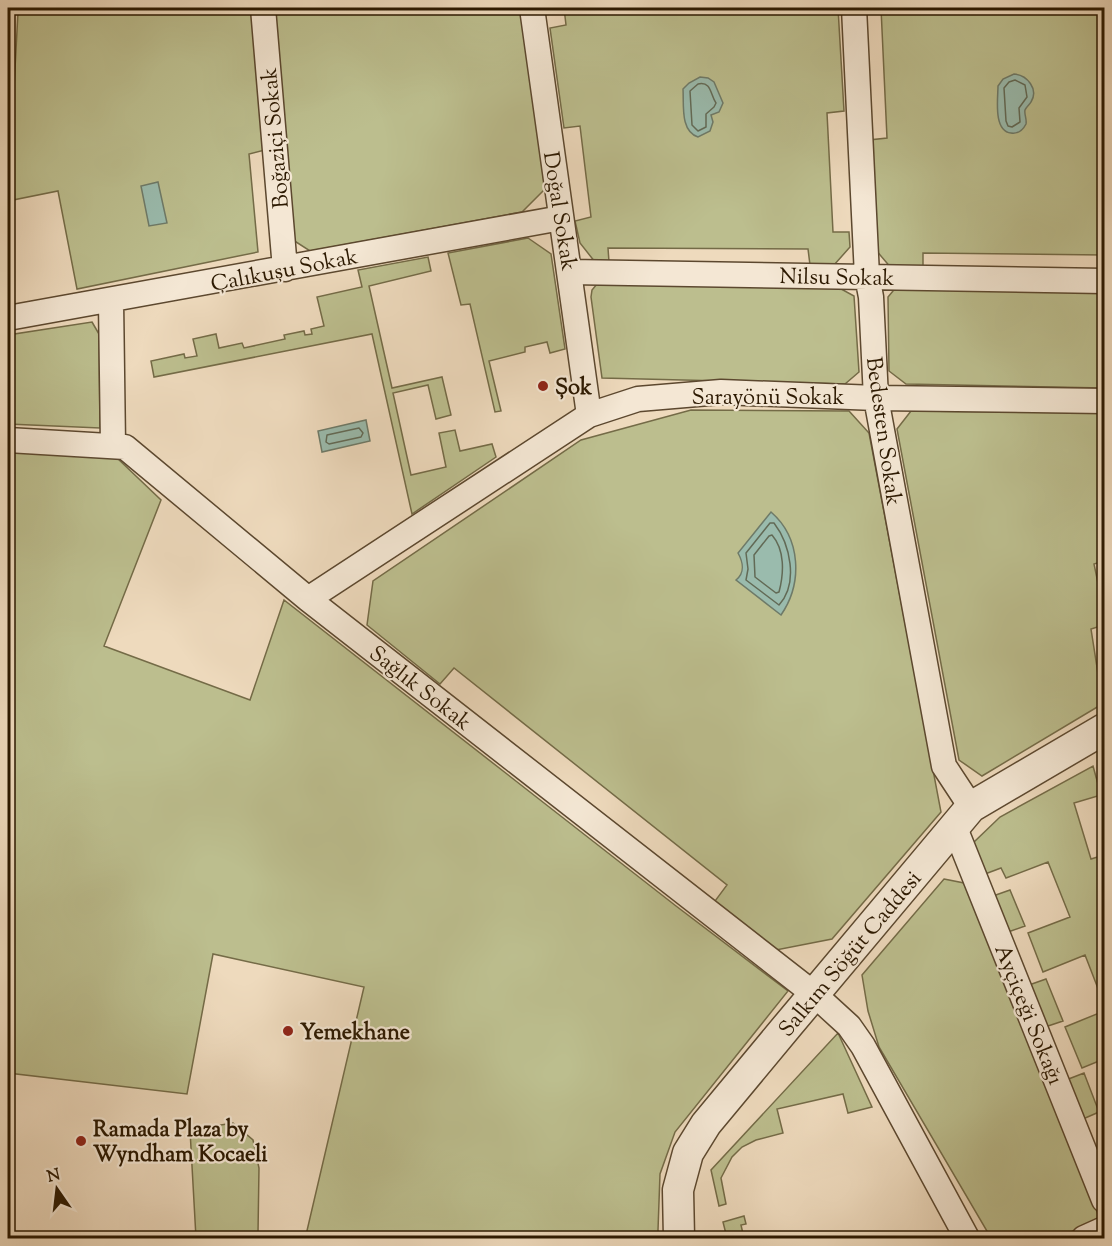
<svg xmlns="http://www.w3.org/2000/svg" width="1112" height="1246" font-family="'Sorts Mill Goudy',serif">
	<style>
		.green { fill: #bcbe8e; stroke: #746b47; stroke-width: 1.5 }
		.water { fill: #9abbad; stroke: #6e7a68; stroke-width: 1.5 }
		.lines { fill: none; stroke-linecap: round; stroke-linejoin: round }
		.shore { stroke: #626a56; stroke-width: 1.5 }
		.minor-casing { stroke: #5c482f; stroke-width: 27 }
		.tertiary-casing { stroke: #5c482f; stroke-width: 33 }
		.minor { stroke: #f4e7d4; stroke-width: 24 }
		.tertiary { stroke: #f4e7d4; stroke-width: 30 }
		.poi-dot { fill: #8f2418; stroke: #f4e7d4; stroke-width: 2 }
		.labels { text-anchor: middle; stroke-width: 4.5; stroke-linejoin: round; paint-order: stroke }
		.street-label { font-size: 22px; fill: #2b1800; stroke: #f4e7d4 }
		.poi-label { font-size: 22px; font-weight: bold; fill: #2b1800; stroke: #f4e7d4; text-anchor: start }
	</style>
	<rect width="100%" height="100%" fill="#eedabd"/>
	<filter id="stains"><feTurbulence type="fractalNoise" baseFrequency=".00333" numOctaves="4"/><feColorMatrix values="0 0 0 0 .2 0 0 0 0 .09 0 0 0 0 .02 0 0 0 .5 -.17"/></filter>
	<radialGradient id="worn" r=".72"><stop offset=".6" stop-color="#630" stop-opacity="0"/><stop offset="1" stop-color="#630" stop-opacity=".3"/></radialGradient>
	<path class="green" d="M24,8H251L265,150L249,154L258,252L77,289L58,191L8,201L18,12Z
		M274,8H520L545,189L522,212L310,251L293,240Z
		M564,8H838L844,111L827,113L833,232H849L850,247L834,265H810L808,249L608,248L609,262H595L580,243L575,221L591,217L580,126L564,128L550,28L566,25Z
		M881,8H1104V255L923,253V269H892L875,249L869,140L887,138Z
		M528,238L551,254L565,349L550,353L547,342L525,347V352L489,361L501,411L495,412L470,304L461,305L448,253Z
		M428,257L431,271L369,286L392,388L442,377L451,415L436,419L428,385L393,393L411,475L446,467L439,433L455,430L460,451L492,444L496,457L412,514L372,334L154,377L151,361L184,354L185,358L197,356L193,339L216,334L219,348L242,343L244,348L285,339L284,335L304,331L305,335L312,334L311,329L324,326L317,297L362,287L358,270Z
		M597,284L834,285L854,296L859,372L845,384L602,378L591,297L592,290Z
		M898,285L1104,291V388L906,384L889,371L888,297Z
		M92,322L99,334L100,428L8,424V335Z
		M691,410L849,411L869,433L941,812L832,939L776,950L715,901L727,885L454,668L440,684L367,625L373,581L581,440Z
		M911,411L1104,413V561L1094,564L1104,612V625L1091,629L1099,680L1104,690V703L982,776L959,760L897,429Z
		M8,452L116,457L161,500L104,646L250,700L284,600L676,906L788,991L675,1132L660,1174L658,1230L659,1238H196L190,1130L233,1123L253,1140L259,1168L258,1233L306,1235L364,987L213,954L187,1094L8,1073Z
		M1093,766L1101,795L1074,803L1091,859L1104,855V1004L1085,955L1043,972L1028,933L1070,917L1048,862L1006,878L1001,868L985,874L973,843L1000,817Z
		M944,879L964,883L1100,1219L1057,1238H991L879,1047L868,1011L862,975Z
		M1010,890L1025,926L1008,932L993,896Z
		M1046,979L1063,1021L1045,1027L1029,985Z
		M1104,1011V1059L1082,1068L1065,1027Z
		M838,1033L872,1107L848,1113L843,1094L777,1109L783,1133L756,1140L742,1147L732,1157L721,1178L726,1204L719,1206L711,1170Z
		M1084,1073L1099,1112L1083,1119L1066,1080Z
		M744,1216L746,1224L741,1225L744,1238H727L723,1222Z"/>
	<path class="water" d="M1014,74C1027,75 1039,89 1031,102C1030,104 1026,107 1025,110C1024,114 1027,119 1026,124C1023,130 1018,134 1011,133C993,131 998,98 998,86L1003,79Z
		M700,77L708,78L714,82L723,103L719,112L711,115L713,122L710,131L698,137C680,131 684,105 683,89L689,83Z
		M158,182L167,223L149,226L141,186Z
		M366,420L370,441L322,452L318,431Z
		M771,512C801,538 803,583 781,615L736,580C745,573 743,562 738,553Z"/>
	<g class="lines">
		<path class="shore" d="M1015,80L1025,85L1027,97L1019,108L1020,122L1012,127L1008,126L1006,121L1004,88L1009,82Z
			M698,84C712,81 710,95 716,103L714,107L706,114V127L698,131L692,125L690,91Z
			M359,428L363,433L361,437L329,444L326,442L327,435Z
			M770,523H774C790,544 799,583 779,605L746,580L748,569L746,553Z
			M772,535C785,550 784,573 779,592L776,593L755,577L754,555L769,536Z"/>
		<defs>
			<path id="minor" d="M263,8L285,269
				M532,8L589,415
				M854,8L867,276L871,297L876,398L944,766L971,807
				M570,272L1104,281
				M111,301L113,445
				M8,318L561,218
				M8,440L125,447L308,599L814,994L849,1026L863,1046L967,1238
				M308,599L589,415L638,399L721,392L876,398L1104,401
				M955,828L1104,1200
				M1084,1238L1104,1229"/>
			<path id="tertiary" d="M679,1238L678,1190L688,1153L706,1124L789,1024L971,807L1104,729"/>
		</defs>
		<use href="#minor" class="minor-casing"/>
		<use href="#tertiary" class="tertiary-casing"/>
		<use href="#minor" class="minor"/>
		<use href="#tertiary" class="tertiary"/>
	</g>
	<g class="poi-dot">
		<circle cx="543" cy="386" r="6"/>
		<circle cx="288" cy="1031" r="6"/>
		<circle cx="81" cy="1141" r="6"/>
	</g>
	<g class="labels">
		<g class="street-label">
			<text transform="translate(274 138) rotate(-95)" y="8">Boğaziçi Sokak</text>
			<text transform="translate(561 211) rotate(81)" y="8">Doğal Sokak</text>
			<text transform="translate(284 269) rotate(-11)" y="8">Çalıkuşu Sokak</text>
			<text transform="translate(837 276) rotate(1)" y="8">Nilsu Sokak</text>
			<text x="768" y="404">Sarayönü Sokak</text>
			<text transform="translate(885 431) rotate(82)" y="8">Bedesten Sokak</text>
			<text transform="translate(421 687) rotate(38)" y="8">Sağlık Sokak</text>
			<text transform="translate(849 953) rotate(-50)" y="8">Salkım Söğüt Caddesi</text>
			<text transform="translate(1030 1014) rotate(68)" y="8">Ayçiçeği Sokağı</text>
		</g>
		<g class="poi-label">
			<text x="555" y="394">Şok</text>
			<text x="300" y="1039">Yemekhane</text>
			<text x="93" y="1136">Ramada Plaza by<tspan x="93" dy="25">Wyndham Kocaeli</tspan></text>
		</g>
	</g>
	<rect width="1112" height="1246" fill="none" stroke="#eedabd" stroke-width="30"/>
	<rect x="9" y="9" width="1094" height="1228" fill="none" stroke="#2b1800" stroke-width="3"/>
	<rect x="15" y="15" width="1082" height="1216" fill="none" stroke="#2b1800" stroke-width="1.5"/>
	<g transform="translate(57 1189) rotate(346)" stroke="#f4e7d4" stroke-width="4.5" paint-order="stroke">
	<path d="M0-4.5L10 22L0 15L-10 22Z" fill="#2b1800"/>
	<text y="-9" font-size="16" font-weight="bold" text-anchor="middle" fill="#2b1800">N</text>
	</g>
	<rect width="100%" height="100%" filter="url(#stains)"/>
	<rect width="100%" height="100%" fill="url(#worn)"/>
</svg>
